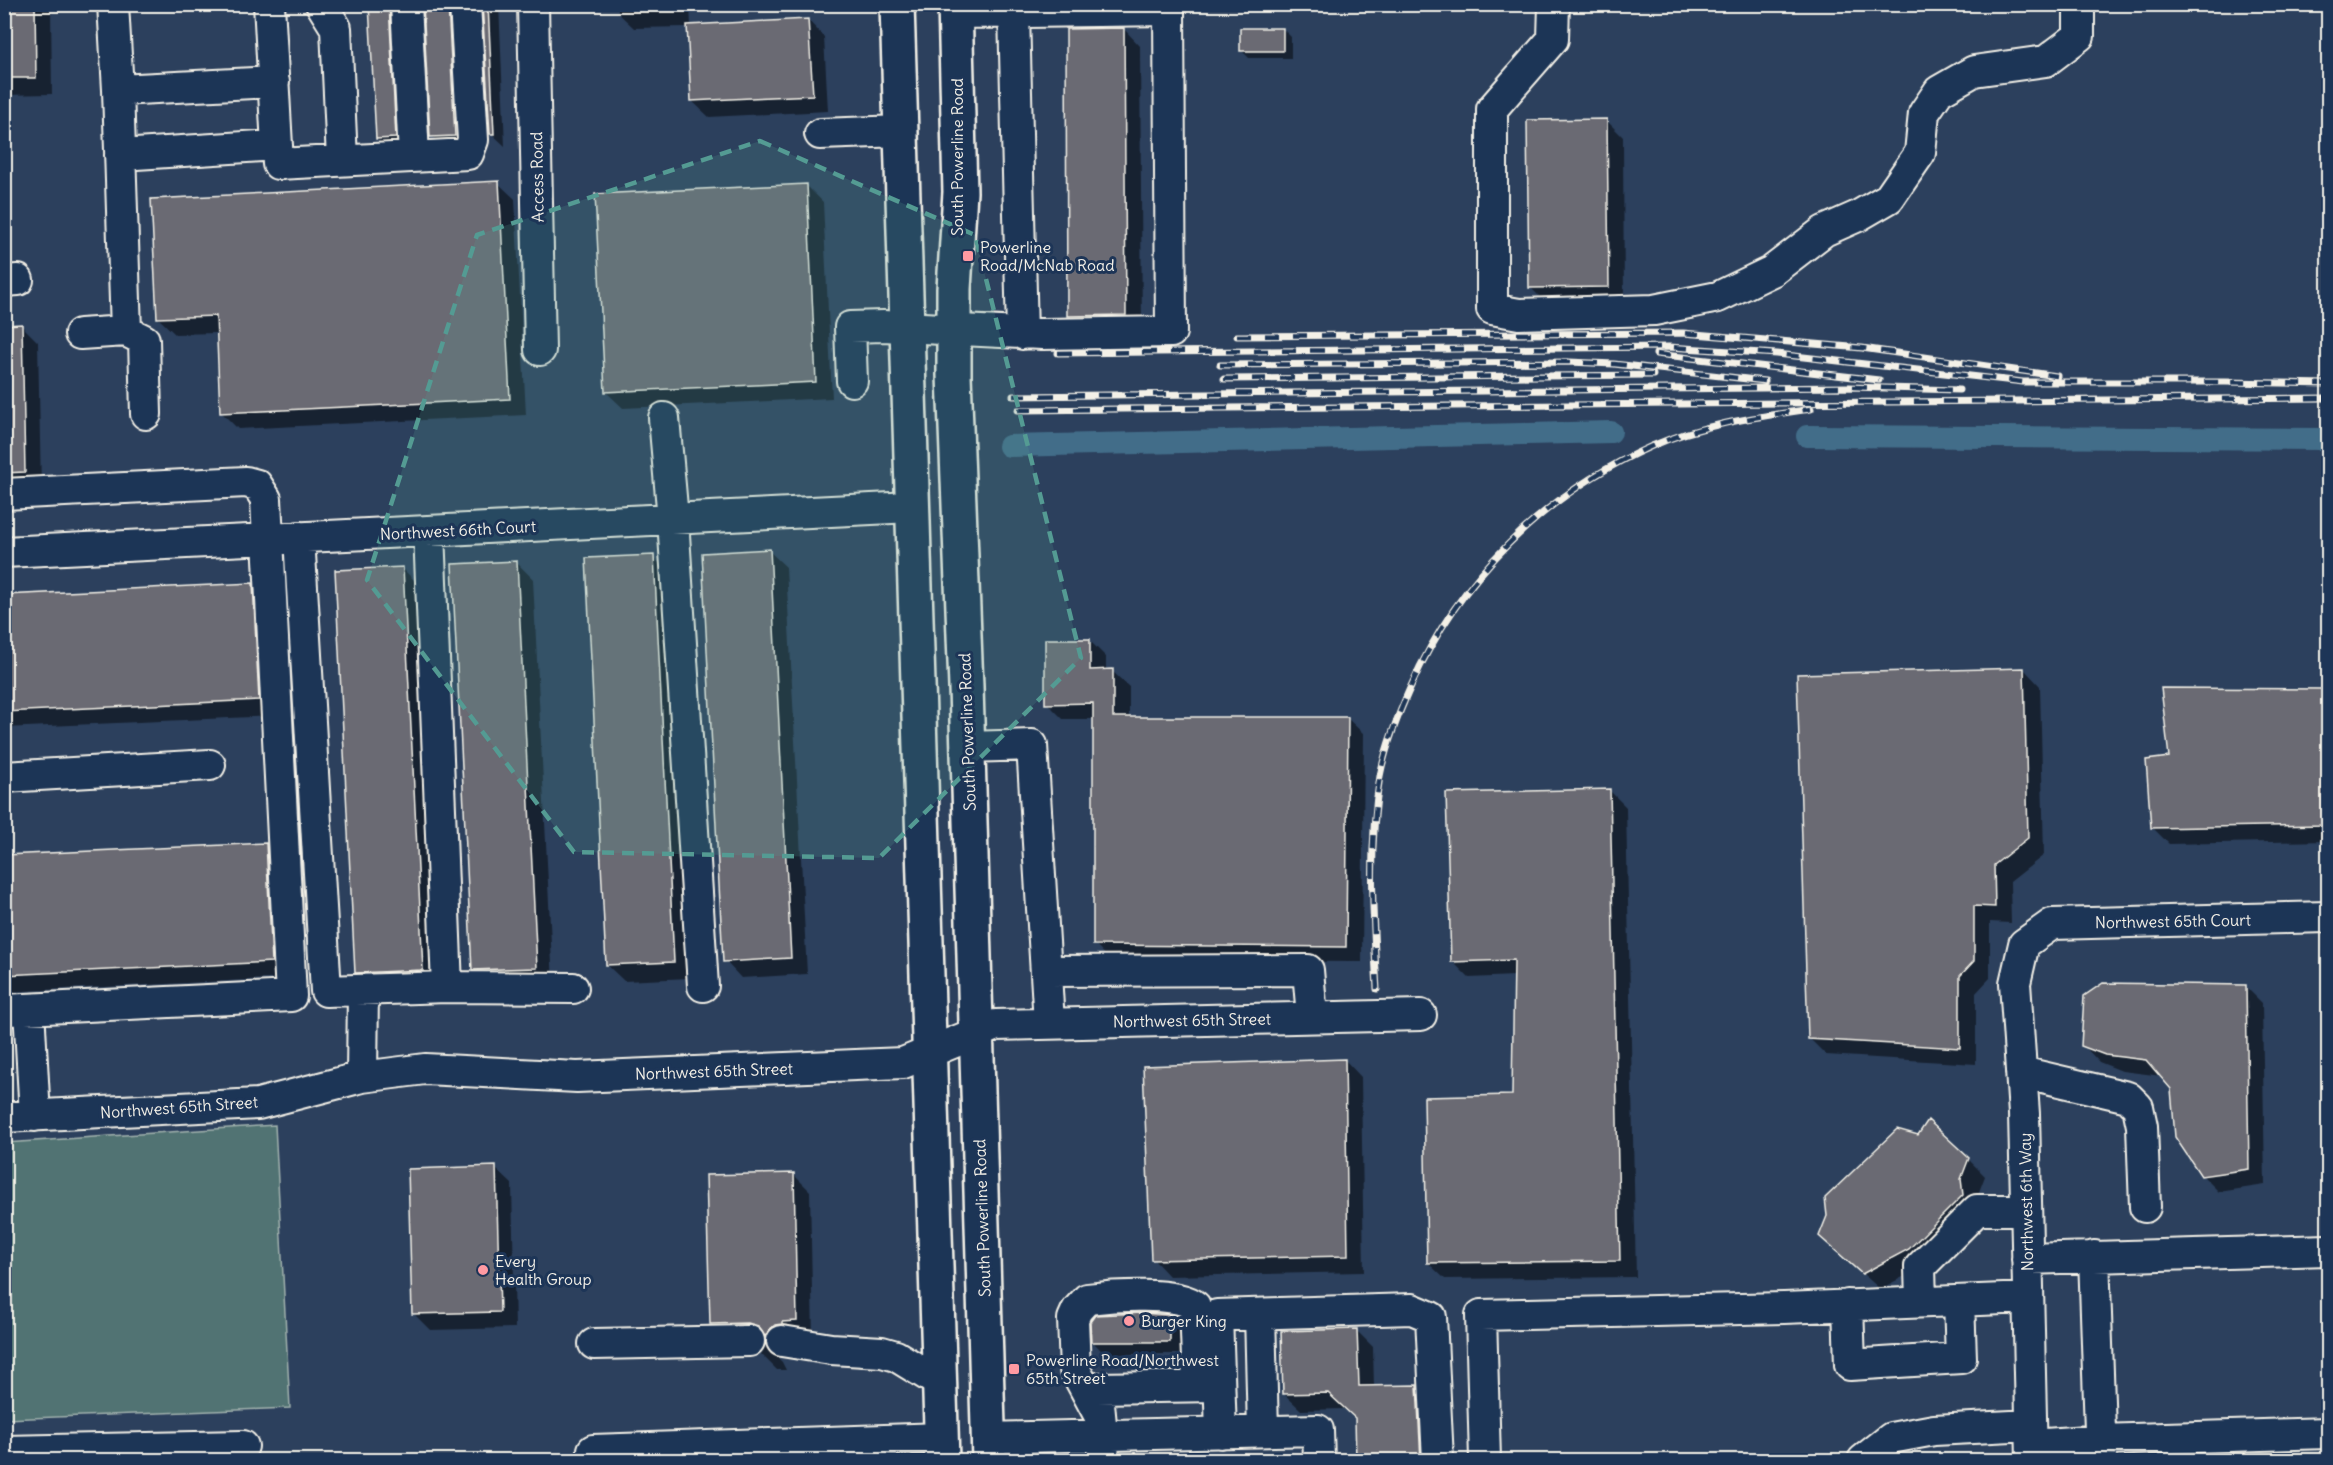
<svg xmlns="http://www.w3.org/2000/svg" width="2333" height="1465" font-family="Delius,sans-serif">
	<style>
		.green { fill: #517373; stroke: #a2b2ae; stroke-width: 1.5 }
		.shadow { fill: #0007 }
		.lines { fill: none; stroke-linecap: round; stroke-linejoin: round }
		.canal { stroke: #426d89; stroke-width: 22 }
		.building { fill: #6a6a73; stroke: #f4f1e8; stroke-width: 1.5 }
		.minor-casing { stroke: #f4f1e8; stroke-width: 34 }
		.major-casing { stroke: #f4f1e8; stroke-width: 38 }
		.minor { stroke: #1d3557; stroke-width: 30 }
		.major { stroke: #1d3557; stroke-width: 33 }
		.rail-casing { stroke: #f4f1e8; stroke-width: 7 }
		.rail { stroke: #1d3557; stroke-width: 4.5; stroke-dasharray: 14; stroke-linecap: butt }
		.marked { fill: #549b93; fill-opacity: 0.2; stroke: #549b93; stroke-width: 4.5; stroke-dasharray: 12 8; stroke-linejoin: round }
		.poi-dot { fill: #ff9aa2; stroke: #1d3557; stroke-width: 2 }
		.labels { text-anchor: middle; stroke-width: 6; stroke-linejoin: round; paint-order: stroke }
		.street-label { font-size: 16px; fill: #f4f1e8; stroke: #1d3557 }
		.poi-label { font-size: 16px; fill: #f4f1e8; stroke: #1d3557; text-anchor: start }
	</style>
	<rect width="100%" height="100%" fill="#2c405d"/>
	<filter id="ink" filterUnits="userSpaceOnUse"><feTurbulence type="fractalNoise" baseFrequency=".0167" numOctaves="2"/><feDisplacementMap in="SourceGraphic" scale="12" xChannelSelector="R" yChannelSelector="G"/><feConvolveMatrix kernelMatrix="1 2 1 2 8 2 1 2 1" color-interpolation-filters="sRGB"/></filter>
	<g filter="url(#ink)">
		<path class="green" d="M275,1125L290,1408L5,1419V1143Z"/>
		<path class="shadow" d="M4,4H51L52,94L4,95Z
			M371,4H406L407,150L389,151L377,139Z
			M425,4H465L467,147L444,148L432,136Z
			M484,4H499L505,146L491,133Z
			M618,4H690L691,27L808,20L824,37L828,111L709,117L692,101L688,27L634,28L618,13Z
			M1388,4H1473V6Z
			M1124,29L1140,46L1142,331L1085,332L1069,315Z
			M1283,29L1291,37V58H1249L1241,50Z
			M1606,120L1623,137L1624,303L1547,304L1530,287Z
			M498,183L515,199L526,415L238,429L221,412L218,333L175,334L158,318Z
			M807,186L823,202L832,398L623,408L606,392Z
			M4,326H22L38,342L41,488L4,489Z
			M769,551L786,567L807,974L741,978L725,961Z
			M653,557L670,573L690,978L624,981L607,965Z
			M516,562L533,579L553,984L490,986L473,969Z
			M402,568L419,585L438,986L373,989L356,972Z
			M252,585L269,601L275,716L4,728V596Z
			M1089,640L1106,657V671H1112L1129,687V719L1347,718L1364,734L1362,962L1111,961L1095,944V719H1063L1047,703Z
			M2024,669L2040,686L2044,855L2010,882L2011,923L1990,922V978L1976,993V1064L1826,1055L1809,1038Z
			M2163,690L2328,691V841L2169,844L2152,827L2171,759Z
			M1610,791L1626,807L1636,1277L1445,1279L1428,1263L1513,1096L1515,976L1469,978L1452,961Z
			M265,844L282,861L288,978L4,992V857Z
			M2245,986L2262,1003L2265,1185L2219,1192L2202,1175L2172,1088L2162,1076L2122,1071L2099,1062L2083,1045Z
			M1345,1060L1361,1077L1364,1272L1169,1276L1153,1259Z
			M1968,1159L1985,1176L1977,1197L1926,1265L1880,1289L1838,1252Z
			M495,1168L512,1184L515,1328L430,1330L413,1313Z
			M793,1174L810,1191L813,1337L770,1340L766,1338L728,1339L711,1323Z
			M1169,1317L1182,1329V1354H1105L1093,1342Z
			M1357,1331L1373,1347L1374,1387L1416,1386L1433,1403L1436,1460H1357L1356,1418L1346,1409L1301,1410L1284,1394Z
			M766,1346L782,1362L786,1370H777L761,1354Z"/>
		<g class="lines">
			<path class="canal" d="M1807,436L2328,439
				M1009,446L1611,432"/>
		</g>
		<path class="building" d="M4,4H35L36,78H4Z
			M369,4H389L396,138L376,139Z
			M423,4H448L455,136L430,137Z
			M482,4H488L494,134H490Z
			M808,19L813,95L691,101L687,25Z
			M1124,28L1126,315L1067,316L1066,29Z
			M1240,28H1283V51H1240Z
			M1607,119L1609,287L1529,288L1527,120Z
			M499,181L510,399L220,413L216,316L157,318L151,199Z
			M807,184L816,382L605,392L595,194Z
			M22,324L25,472L4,473V325Z
			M770,549L791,958L723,962L702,553Z
			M654,555L674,962L606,965L586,558Z
			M517,561L537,968L472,970L452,564Z
			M403,567L423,970L355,973L335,570Z
			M253,583L259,700L4,712V595Z
			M1045,639H1090V670L1113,669V717H1348L1346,947L1093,945V703L1045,704Z
			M2024,668L2028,838L1994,865L1995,907L1974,906V961L1960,976V1048L1808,1039L1797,674Z
			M2161,688L2328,689V825L2151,828L2146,760L2169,757Z
			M1610,789L1620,1261L1427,1263L1424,1097L1512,1095L1514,960L1451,962L1446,793Z
			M266,843L272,962L4,975V855Z
			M2103,983L2246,985L2249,1169L2201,1176L2175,1137L2171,1089L2146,1060L2105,1055L2081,1046L2084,996Z
			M1345,1059L1348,1256L1151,1260L1143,1066Z
			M1928,1120L1969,1158L1961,1179L1963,1195L1909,1249L1862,1274L1819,1236L1827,1216L1825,1198L1897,1129L1918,1135Z
			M496,1166L500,1312L412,1314L408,1169Z
			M794,1173L797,1321L782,1322V1324L775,1325L769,1330L765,1337L758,1326L748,1323L710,1324L706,1175Z
			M1143,1313L1170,1315V1342H1091L1090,1322L1095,1315Z
			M1357,1329L1359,1386L1417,1385L1421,1461H1356L1355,1418L1328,1393L1283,1394L1281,1331Z"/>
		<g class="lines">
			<defs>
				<path id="minor" d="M113,4L118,90
					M269,4L278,164L468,154L473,140L465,4
					M321,4L336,28L342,160
					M406,4L414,156
					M533,4L540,350
					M1554,4L1553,39L1492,109V309L1519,314L1654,310L1718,297L1772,271L1824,231L1858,216L1889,198L1920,153L1924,113L1939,91L1974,71L2046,61L2079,36V4
					M1014,12L1022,334
					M820,134L902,131
					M120,155L277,145
					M4,281L18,280
					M80,334L126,331
					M852,381L850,327L883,326L1042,334L1171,332L1169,10L955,13
					M146,414L144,340L126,331L118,90L274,82
					M664,418L673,519L703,986
					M4,494L246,482L257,485L266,499L291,996L4,1010
					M299,537L326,991L447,987L429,531
					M4,552L912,507
					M967,747L1032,745L1049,1023
					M4,777L210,765
					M1046,971L1308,970L1312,1017
					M447,987L573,988
					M29,1009L35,1116
					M2021,1072L2128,1097L2138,1107L2142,1126L2145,1207
					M362,1077L363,990
					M4,1117L258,1104L362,1077L425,1069L577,1077L903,1063L996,1025L1421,1015
					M2094,1256L2101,1460
					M2027,1259L2328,1250
					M1921,1302L1920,1267L1977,1210H2026
					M1848,1305L1850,1365L1961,1358L1959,1301
					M1260,1314L1263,1431
					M782,1341L831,1349L882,1352L896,1356L940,1383
					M594,1344L749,1341
					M1099,1415L1075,1370L1073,1319L1077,1310L1087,1299C1111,1296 1177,1291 1195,1306L1198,1386
					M1221,1433L1217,1315L1412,1309L1431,1317L1438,1460
					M988,1438L1318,1430L1319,1460
					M2032,1445L2100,1440L2328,1433
					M4,1451L243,1446
					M593,1460V1450L942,1438
					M1104,1460C1103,1436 1099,1412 1098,1388L1217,1386
					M1485,1460L1481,1315L1784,1308L2028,1298
					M1863,1460L1891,1438L1934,1430L2031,1425
					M2032,1460L2024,1114L2015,983L2024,944L2052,924L2328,917"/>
				<path id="major" d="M897,4L942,1460
					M955,4L960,192L954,289V375L966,687L989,1460"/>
			</defs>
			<use href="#minor" class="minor-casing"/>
			<use href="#major" class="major-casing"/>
			<use href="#minor" class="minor"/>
			<use href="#major" class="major"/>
			<defs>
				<path id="rail" d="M1237,336L1683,333L1862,348L2057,376
					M1058,353L1669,347L1777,354L2023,382H2225L2328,384
					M1656,354L1879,380
					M1220,365L1569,362L1614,364L1765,381
					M1224,379L1653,375
					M1013,396L1849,387L1959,390
					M1018,410L2328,398
					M1377,989C1373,918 1368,847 1380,776C1386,745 1398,715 1411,686C1459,578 1544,494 1652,446C1702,424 1757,417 1811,409"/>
			</defs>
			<use href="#rail" class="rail-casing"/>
			<use href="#rail" class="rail"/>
		</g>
	</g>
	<path class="marked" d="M760,141L975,235L1081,658L879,858L574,852L367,580L477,235Z"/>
	<g class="poi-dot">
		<rect x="962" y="250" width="12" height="12" rx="3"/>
		<circle cx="483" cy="1270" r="6"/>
		<circle cx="1129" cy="1321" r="6"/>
		<rect x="1008" y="1363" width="12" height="12" rx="3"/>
	</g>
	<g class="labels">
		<g class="street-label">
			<text transform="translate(957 157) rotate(-90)" y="6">South Powerline Road</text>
			<text transform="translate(537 177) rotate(-91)" y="6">Access Road</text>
			<text transform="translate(458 530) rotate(-3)" y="6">Northwest 66th Court</text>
			<text transform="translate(967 732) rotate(-92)" y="6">South Powerline Road</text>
			<text transform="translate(2173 921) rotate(-1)" y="6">Northwest 65th Court</text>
			<text transform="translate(1192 1020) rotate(-1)" y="6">Northwest 65th Street</text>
			<text transform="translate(714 1071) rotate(-2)" y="6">Northwest 65th Street</text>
			<text transform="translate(179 1107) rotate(-4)" y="6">Northwest 65th Street</text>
			<text transform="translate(2026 1202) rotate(-91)" y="6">Northwest 6th Way</text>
			<text transform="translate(982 1218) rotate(-92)" y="6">South Powerline Road</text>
		</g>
		<g class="poi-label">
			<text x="980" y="253">Powerline<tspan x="980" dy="18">Road/McNab Road</tspan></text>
			<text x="495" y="1267">Every<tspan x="495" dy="18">Health Group</tspan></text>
			<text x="1141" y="1327">Burger King</text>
			<text x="1026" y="1366">Powerline Road/Northwest<tspan x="1026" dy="18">65th Street</tspan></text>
		</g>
	</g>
	<rect width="2333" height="1465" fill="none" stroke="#1d3557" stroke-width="24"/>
	<rect x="12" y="12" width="2309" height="1441" fill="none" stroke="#f4f1e8" stroke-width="2" filter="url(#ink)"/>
</svg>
